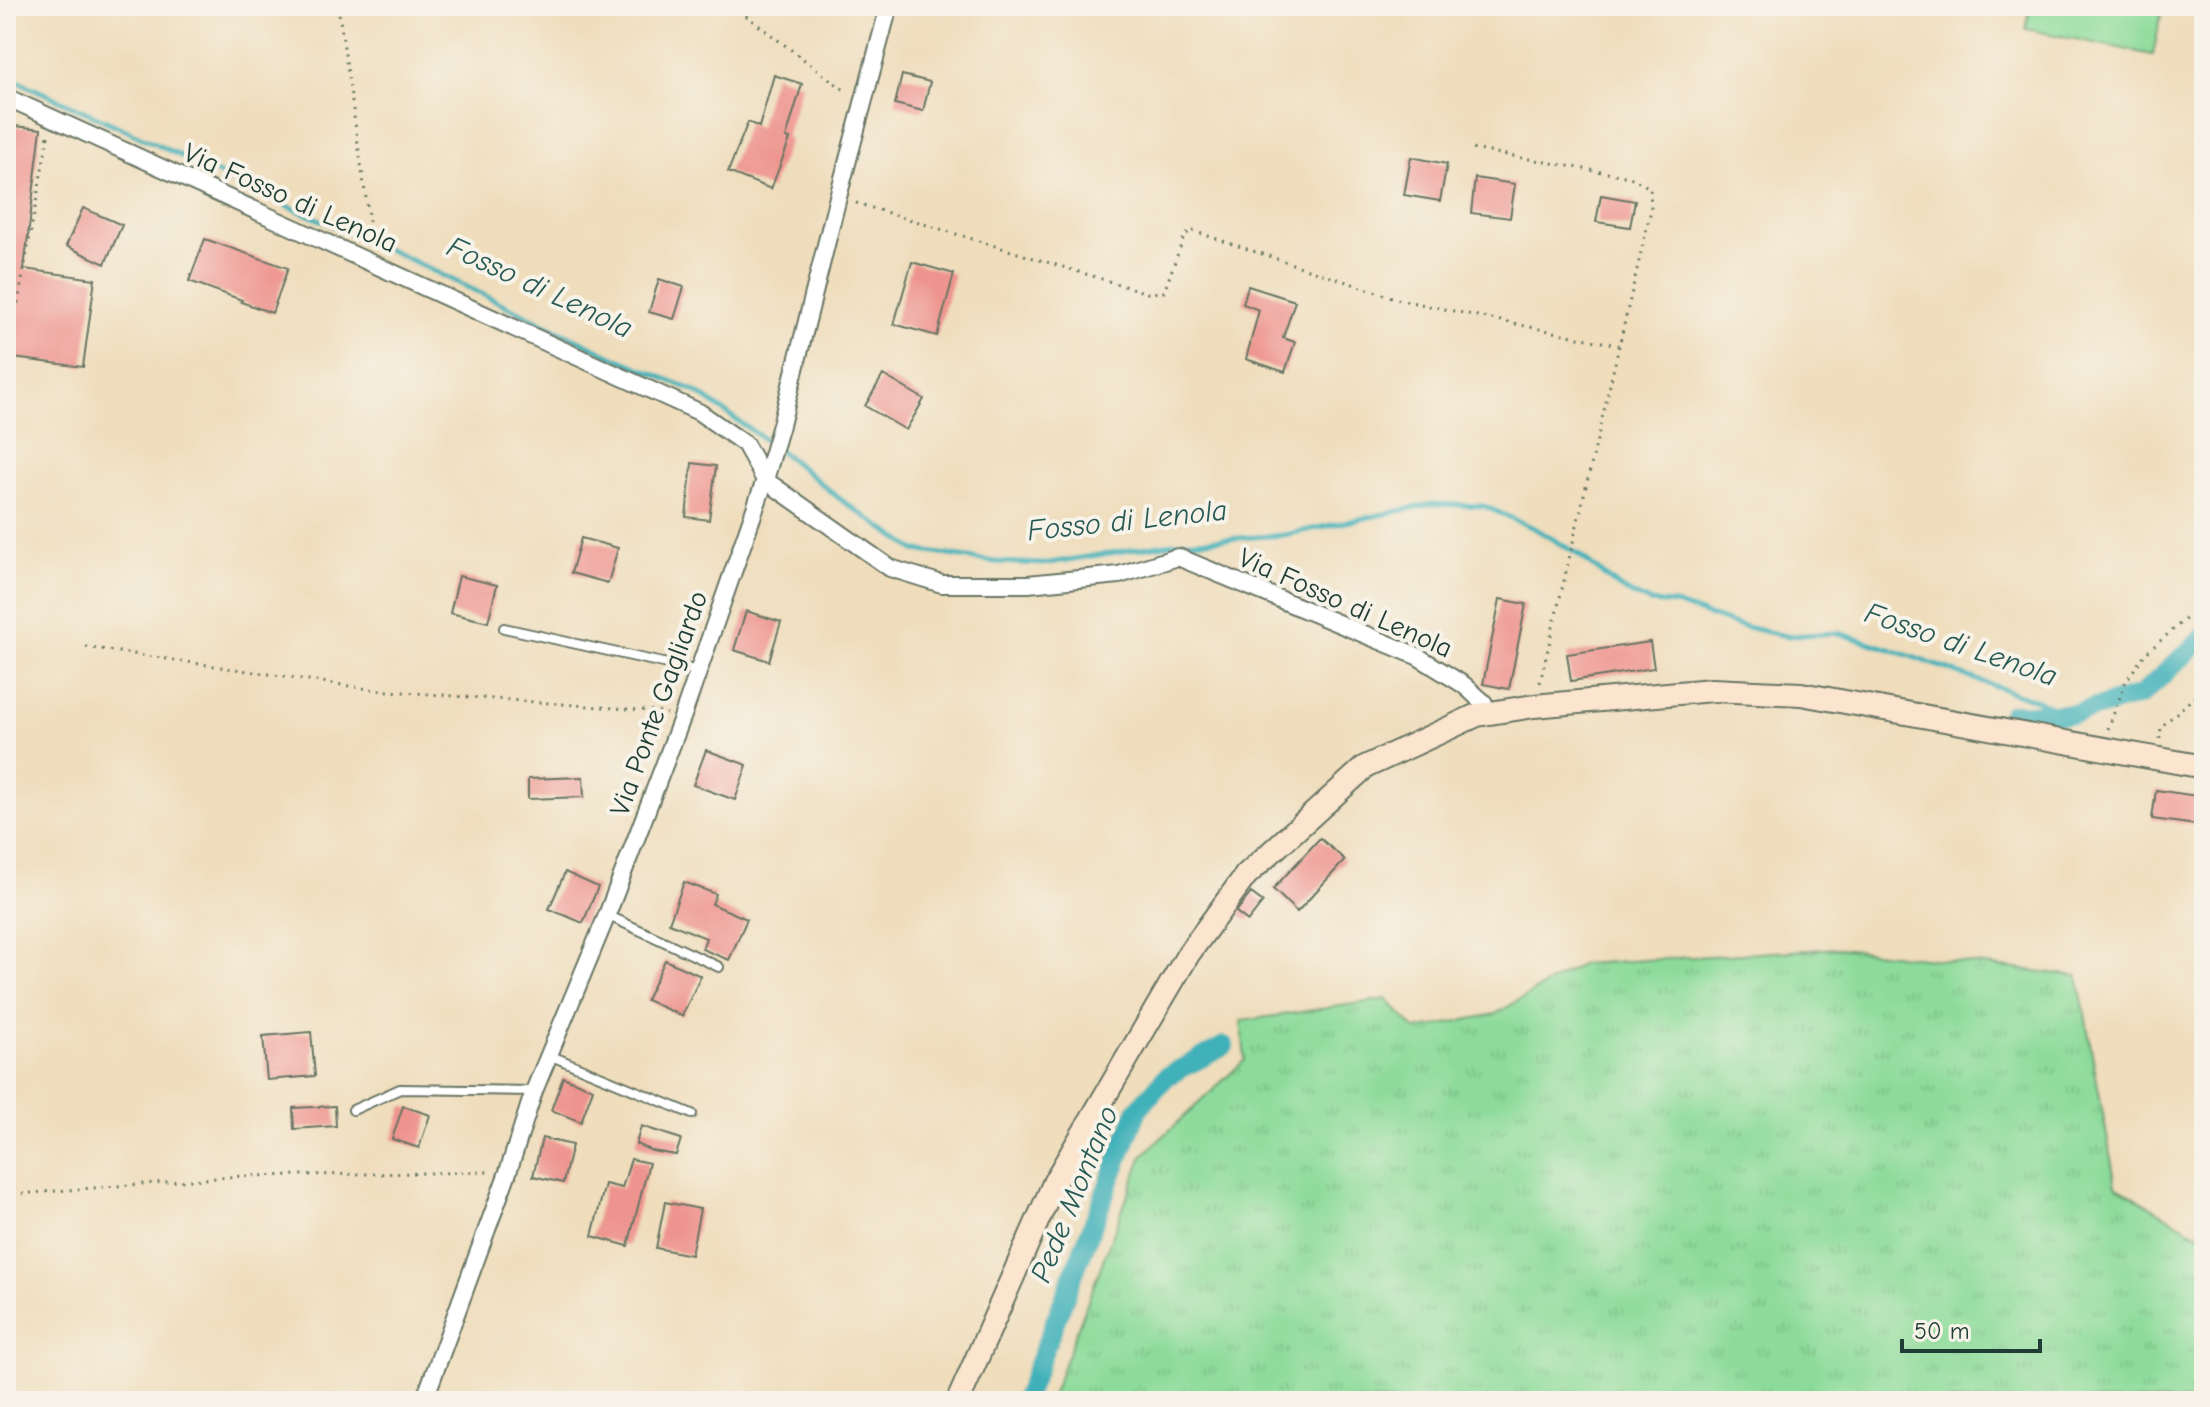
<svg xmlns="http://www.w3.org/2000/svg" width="2210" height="1407" font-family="'Comic Neue',sans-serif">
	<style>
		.grass { fill: url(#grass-tufts); stroke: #568c67; stroke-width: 2 }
		.pitch { fill: #8cdb9a; stroke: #568c67; stroke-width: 2 }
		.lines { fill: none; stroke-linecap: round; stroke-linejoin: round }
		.stream { stroke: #40b1b9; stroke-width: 5 }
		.canal { stroke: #40b1b9; stroke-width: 20 }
		.building { fill: #ee948f }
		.lane-casing { stroke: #687564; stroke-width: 12 }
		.street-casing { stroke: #687564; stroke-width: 20 }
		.secondary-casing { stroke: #687564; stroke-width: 26 }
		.path { stroke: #687564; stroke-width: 3; stroke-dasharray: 2 6; stroke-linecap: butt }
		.lane { stroke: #fff; stroke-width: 8 }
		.street { stroke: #fff; stroke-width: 16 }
		.secondary { stroke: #fce5cf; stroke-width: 22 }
		.labels { text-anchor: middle; stroke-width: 8; stroke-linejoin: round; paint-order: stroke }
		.street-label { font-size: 28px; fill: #1f3d34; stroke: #f7f3e8 }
		.water-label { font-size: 30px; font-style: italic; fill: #275a55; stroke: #f7f3e8 }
	</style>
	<defs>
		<pattern id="grass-tufts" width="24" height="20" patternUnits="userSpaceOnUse" patternTransform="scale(2)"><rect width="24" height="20" fill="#8cdb9a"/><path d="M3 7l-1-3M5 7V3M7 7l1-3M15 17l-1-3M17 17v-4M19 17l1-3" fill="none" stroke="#78bd85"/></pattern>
	</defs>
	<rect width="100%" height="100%" fill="#f7f3e8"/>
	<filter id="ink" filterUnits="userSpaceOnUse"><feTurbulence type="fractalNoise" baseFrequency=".0125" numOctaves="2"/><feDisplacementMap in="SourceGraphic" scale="16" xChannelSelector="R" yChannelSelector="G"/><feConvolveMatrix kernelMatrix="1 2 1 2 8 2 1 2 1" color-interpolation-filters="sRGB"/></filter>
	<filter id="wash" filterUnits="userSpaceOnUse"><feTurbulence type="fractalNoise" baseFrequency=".006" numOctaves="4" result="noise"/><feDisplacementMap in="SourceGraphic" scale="32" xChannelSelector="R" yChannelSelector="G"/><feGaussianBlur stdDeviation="1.8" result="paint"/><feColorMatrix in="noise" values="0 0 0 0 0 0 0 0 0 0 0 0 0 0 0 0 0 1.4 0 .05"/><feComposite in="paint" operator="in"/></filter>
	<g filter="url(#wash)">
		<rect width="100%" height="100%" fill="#efddbc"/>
		<path class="grass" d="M1839,948L2078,976L2116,1186L2199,1235L2204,1213V1401H1050L1143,1155L1245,1060L1241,1021L1386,999L1416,1030L1495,1014L1582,964Z"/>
		<path class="pitch" d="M2030,6H2163L2153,55L2026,29Z"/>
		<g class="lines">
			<path class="stream" d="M6,76L117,126L285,205L379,245L618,359L695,391L771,444
				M779,450L844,502L915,550L995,562L1043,564L1179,542L1284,535L1432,504L1484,506L1536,529L1579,555L1621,589L1650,602L1675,604L1733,624L1786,636L1838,633L1890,649L2074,714"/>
			<path class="canal" d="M2012,714H2074L2141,695L2204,637
				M1024,1401L1138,1109L1167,1076L1224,1046"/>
		</g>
		<g id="blocks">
			<path class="building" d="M774,75L802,84L786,138L790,139L771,189L728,172L748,122L759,127Z
				M902,75L930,82L923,111L895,104Z
				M6,125L41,129L24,269L95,279L83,367L6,357Z
				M1411,157L1447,164L1440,201L1404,195Z
				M1475,178L1515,184L1510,218L1471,213Z
				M1601,195L1635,201L1630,227L1596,222Z
				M83,208L122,225L105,264L66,246Z
				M205,239L288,268L272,313L241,302L242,300L189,281Z
				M912,262L954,274L937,336L894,324Z
				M659,279L684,287L674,319L649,312Z
				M1248,286L1295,301L1283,338L1295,342L1285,372L1246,359L1259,310L1243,304Z
				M883,375L924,399L906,430L865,406Z
				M692,463L716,466L709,520L686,517Z
				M581,538L618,548L608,583L571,573Z
				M459,576L497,585L488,622L450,613Z
				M1500,599L1526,604L1509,689L1483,684Z
				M746,611L781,622L769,661L734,650Z
				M1650,642L1654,668L1571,681L1567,654Z
				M706,750L747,765L735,800L693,785Z
				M583,777L584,797L528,799V779Z
				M2156,790L2204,797V826L2152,819Z
				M1320,838L1345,860L1297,912L1273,889Z
				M565,872L598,887L583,923L549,909Z
				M684,882L716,894L712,904L747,919L729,960L702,949L706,938L669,923Z
				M1251,893L1263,902L1248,921L1236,912Z
				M665,960L701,976L682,1016L646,1000Z
				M311,1032L315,1076L267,1080L263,1036Z
				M563,1077L593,1089L581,1122L551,1110Z
				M335,1106L336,1126L294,1129L293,1108Z
				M403,1106L430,1115L419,1148L392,1139Z
				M641,1126L681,1139L676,1155L652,1151L636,1144Z
				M542,1138L572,1145L563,1183L533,1176Z
				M631,1159L649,1163L628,1246L592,1236L605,1184L622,1188Z
				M665,1202L700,1209L691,1255L656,1248Z"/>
		</g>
	</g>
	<g filter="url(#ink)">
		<use href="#blocks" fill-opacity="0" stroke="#687564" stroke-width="2"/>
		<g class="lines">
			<defs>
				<path id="lane" d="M504,628L699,671
					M607,915L719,967
					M549,1055L692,1114
					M353,1110L400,1089L534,1091"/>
				<path id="street" d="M6,97L699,412L745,444L765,480L890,568L942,584H1028L1119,575L1178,557L1417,656L1464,685L1484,703L1487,714
					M424,1401L508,1172L534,1091L607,915L682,718L765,480L781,425L838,197L889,6"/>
				<path id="secondary" d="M958,1401L1055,1181L1189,953L1246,875L1365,767L1477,715L1534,706L1712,690L1801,694L2204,767"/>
			</defs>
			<use href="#lane" class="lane-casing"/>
			<use href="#street" class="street-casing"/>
			<use href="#secondary" class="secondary-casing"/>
			<path class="path" d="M338,6L371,233L368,243
				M733,6L847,92
				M1473,149L1630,177L1650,188L1651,210L1539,687
				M856,203L1147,293L1164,292L1183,239L1190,230L1401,300L1621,346
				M6,306L17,308L48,136
				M86,647L376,690L654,711L667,714
				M2108,729L2126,681L2145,654L2204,603
				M2160,739L2161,727L2204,688
				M6,1195L241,1176L488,1172"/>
			<use href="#lane" class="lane"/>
			<use href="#street" class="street"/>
			<use href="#secondary" class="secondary"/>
		</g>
	</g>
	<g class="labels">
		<g class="street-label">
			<text transform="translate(291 197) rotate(24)" y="10">Via Fosso di Lenola</text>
			<text transform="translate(1346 602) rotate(24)" y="10">Via Fosso di Lenola</text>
			<text transform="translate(658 703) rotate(-70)" y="10">Via Ponte Gagliardo</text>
		</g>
		<g class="water-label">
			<text transform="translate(540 287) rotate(25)" y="10">Fosso di Lenola</text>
			<text transform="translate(1127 520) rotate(-6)" y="10">Fosso di Lenola</text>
			<text transform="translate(1961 644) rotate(19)" y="10">Fosso di Lenola</text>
			<text transform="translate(1074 1194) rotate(-68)" y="10">Pede Montano</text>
		</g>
	</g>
	<rect width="2210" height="1407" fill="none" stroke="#f7f3e8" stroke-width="32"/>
	<path d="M1902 1339v12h138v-12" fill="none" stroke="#1f3d34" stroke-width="4"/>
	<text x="1914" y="1339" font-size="24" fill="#1f3d34" stroke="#f7f3e8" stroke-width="6" paint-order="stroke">50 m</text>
</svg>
